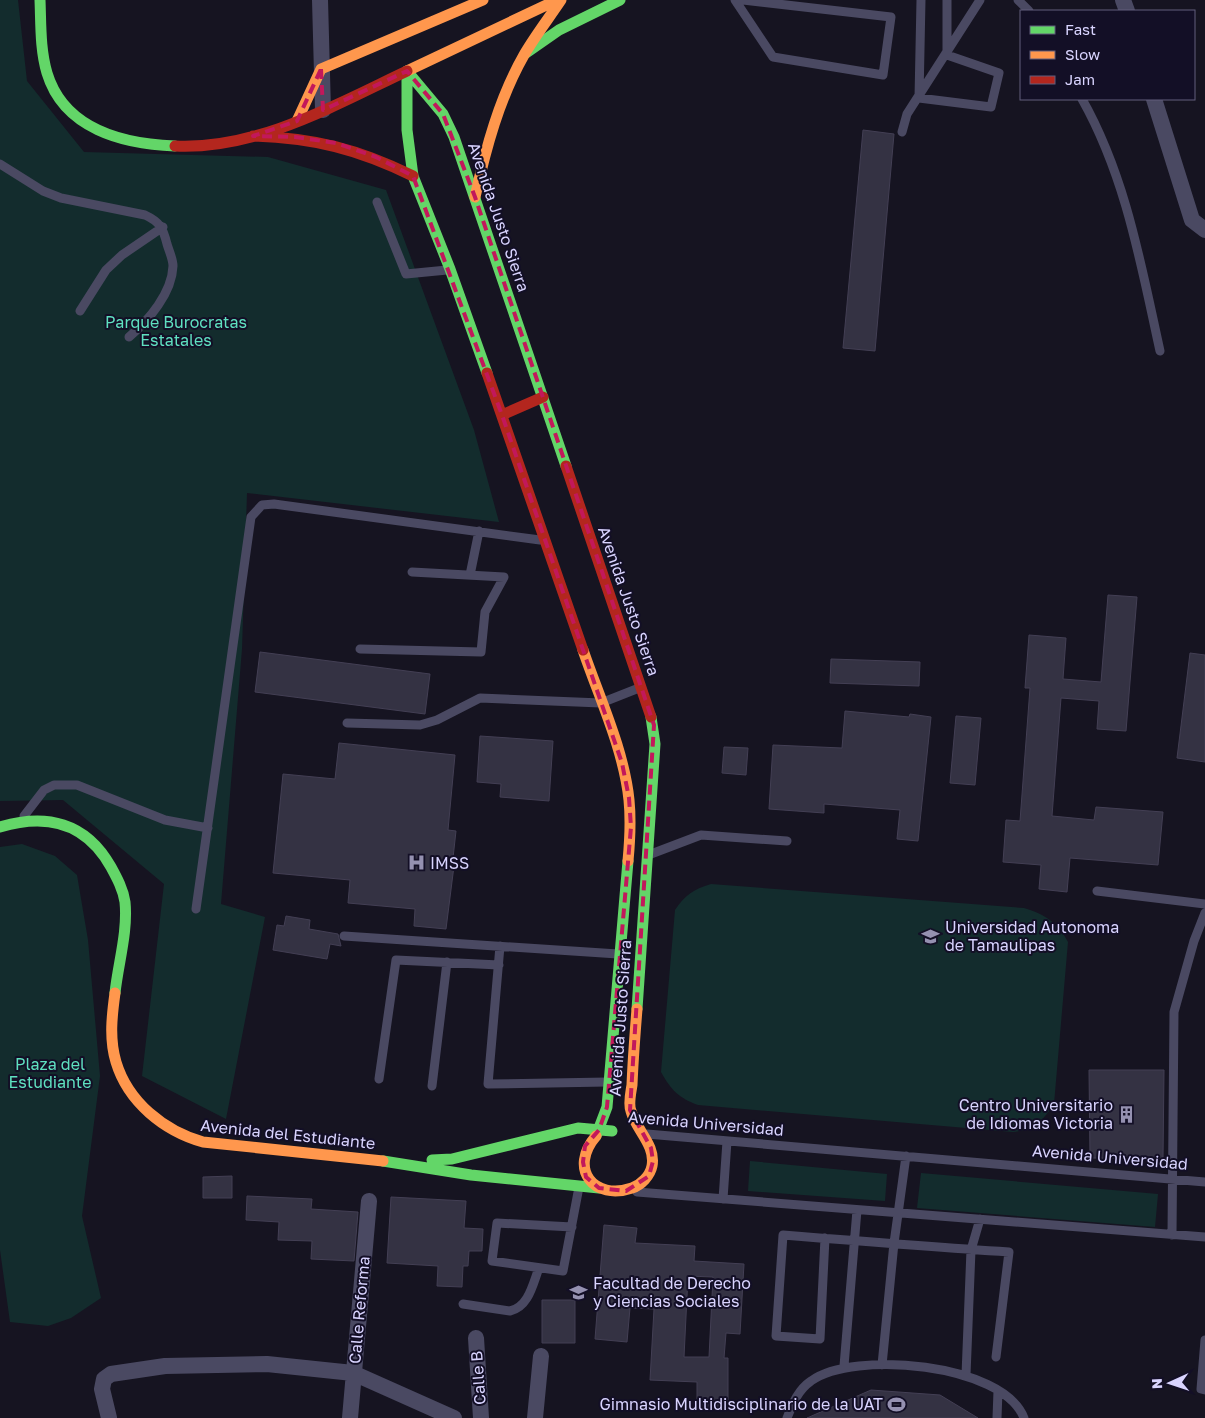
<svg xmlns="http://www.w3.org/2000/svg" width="1205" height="1418" font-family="'Golos Text',sans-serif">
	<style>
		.green { fill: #132c2d }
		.building { fill: #343243; stroke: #433f54; fill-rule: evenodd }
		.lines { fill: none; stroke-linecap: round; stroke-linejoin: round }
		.lane { stroke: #4a4962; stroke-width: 9 }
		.street { stroke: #4a4962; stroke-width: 16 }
		.fast { stroke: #63d668; stroke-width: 11 }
		.slow { stroke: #ff974d; stroke-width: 11 }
		.jam { stroke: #b3261e; stroke-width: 11 }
		.marked { fill: none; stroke: #c2185b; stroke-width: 4; stroke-dasharray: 10 6; stroke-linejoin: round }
		.labels { text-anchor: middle; stroke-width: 4; stroke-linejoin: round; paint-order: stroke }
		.street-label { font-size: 16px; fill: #d9d4ff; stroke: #130f26 }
		.park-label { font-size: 16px; fill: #5fe0c0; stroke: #130f26 }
		.poi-label { font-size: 16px; fill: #d9d4ff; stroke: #130f26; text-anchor: start }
	</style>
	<rect width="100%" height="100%" fill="#161421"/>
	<path class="green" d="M0,0H18L27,81L84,152L268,157L386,190L474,430L499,522L247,493L242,649L221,904L265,917L226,1119L142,1076L164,884L63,800L0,801Z
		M22,844L55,856L77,875L88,940L100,1076L82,1216L101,1298L71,1318L48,1326L10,1322L0,1250V847Z
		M711,884L1024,908C1045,914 1058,923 1068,942L1054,1104C1043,1121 1033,1130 1013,1132L698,1105C679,1098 671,1090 661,1072L675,910C685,895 694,889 711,884Z
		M750,1161L887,1174L885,1201L748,1191Z
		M921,1173L1158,1194L1155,1227L917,1208Z"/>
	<path class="building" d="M863,130L894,134L875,351L843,348Z
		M1108,595L1137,597L1126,731L1097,729L1099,701L1061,698L1052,816L1094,820L1096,807L1163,812L1158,865L1070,858L1067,892L1039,889L1041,865L1003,862L1006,820L1020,821L1030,688H1025L1029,635L1066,638L1063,679L1101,682Z
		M260,652L430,674L425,714L255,692Z
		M1190,653L1205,655V762L1177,758Z
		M831,659L920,662L919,686L830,683Z
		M845,711L909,717L910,714L931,717L918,841L897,839L900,810L824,804V813L769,809L773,745L842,748Z
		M956,716L981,718L975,785L950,783Z
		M480,736L553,741L549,801L500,797L501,784L477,782Z
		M339,743L455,755L448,830L456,831L453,858H455L446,929L414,926L415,909L348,903L350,880L273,873L283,774L335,779Z
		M724,747L748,748L746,775L722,773Z
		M286,916L310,920L309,929L338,934L341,946L330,944L327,959L273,950L277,925L284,926Z
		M1089,1070H1164L1163,1159L1090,1158Z
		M232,1176V1198H203V1177Z
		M247,1196L312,1199L311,1209L358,1212L354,1261L311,1259L312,1241L278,1240L279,1222L246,1220Z
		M391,1197L466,1201L464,1228L483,1229L482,1251H469L468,1266H463L462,1287L437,1286L438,1266L387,1263Z
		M604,1225L637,1228L635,1243L695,1246L694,1261L744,1264L740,1334L726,1333L724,1358H728V1408L697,1407V1382L650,1380L654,1309L630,1308L627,1342L595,1339ZM688,1276L713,1277L709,1357H684Z
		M542,1300H575V1343H542Z
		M871,1390L940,1395L978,1418H807Z"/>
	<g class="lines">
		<path class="lane" d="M735,0L773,57L883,75L891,17L743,0
			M921,0L919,98L991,107L999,73L947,55V0
			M1018,0L1029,11
			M1082,99C1126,177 1141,265 1160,351
			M902,132L907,114L980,0
			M0,164L43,191L61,198L145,215C160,222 163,228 167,244C169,251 173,259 173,266C172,293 149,320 129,337
			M377,202L406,274L447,270
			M80,311L106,270L122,255L163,227
			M470,575L479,531
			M360,649L481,652L485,612L504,577L412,572
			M347,723L420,725L437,720L480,698L601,703L639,688
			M24,816L44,790L54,785H77L165,820L208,828
			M651,854L701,835L787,841
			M1097,891L1205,904
			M196,909L251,517L262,505L274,504L540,540
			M344,936L618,954
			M500,946L488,1084L607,1082
			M379,1079L396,960L499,965
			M432,1086L447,962
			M647,1134L1205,1182
			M637,1192L1205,1237
			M723,1199L727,1141
			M572,1227L497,1223L492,1261L563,1271L579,1187
			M1172,1235L1174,1012L1194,941L1205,913
			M825,1238L820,1339L776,1336L783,1235C858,1241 933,1247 1009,1252L996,1357
			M463,1304L510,1311C529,1307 533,1283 539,1268
			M1205,1340L1201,1389L1205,1390
			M882,1365L894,1243L906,1156
			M844,1366L857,1210
			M966,1375L971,1250L980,1219
			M787,1418C793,1403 798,1390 811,1381C853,1350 1003,1363 1024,1418
			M997,1418L998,1391"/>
		<path class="street" d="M320,0L323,110
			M1123,0L1127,11
			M1154,99L1192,220L1205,230
			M476,1338L481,1418
			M109,1418L102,1389L104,1379L111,1374L165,1366L267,1364L353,1373L454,1418
			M350,1418L369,1201
			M535,1418L541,1356"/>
		<path class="fast" d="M40,0C41,24 40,49 47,73C64,129 123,144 175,146
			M526,53L559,30L620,0
			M407,71L443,114L454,137L566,466
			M407,71V130L413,176L450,269L487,373
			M0,827C46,813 86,822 111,867C117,878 123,889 125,902C128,932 118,964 115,993
			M637,1009L655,744L651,717
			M596,1136L607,1107L628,861
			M432,1160L452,1159L578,1128L612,1131
			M383,1161L471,1175L599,1188"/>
		<path class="slow" d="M407,71L557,0
			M297,121L321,69L483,0
			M475,197C486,148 499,99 524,55C535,36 549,18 561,0
			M583,650C599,697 624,750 629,800C631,820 630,840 628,861
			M115,993C112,1015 109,1039 116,1062C128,1102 164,1131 203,1142L383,1161
			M596,1136C568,1169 594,1201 632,1188C641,1185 650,1176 652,1166C656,1145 636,1130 631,1111C628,1104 631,1092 632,1085C633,1059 635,1034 637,1009"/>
		<path class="jam" d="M253,136C314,138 358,149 413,176
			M175,146C257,150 335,105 407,71
			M487,373L583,650
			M502,415L543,397
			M566,466L651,717"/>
	</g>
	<path class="marked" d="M321,69L323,110L407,71L443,114L475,197L654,725L630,1110L651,1148L653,1161L649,1176L626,1191L599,1188L586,1177L583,1162L585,1146L599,1130L607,1107L631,827L629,798L622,763L502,415L413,176L376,157L336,143L295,137L253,136L297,121Z"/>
	<defs>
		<symbol id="hospital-bare" viewBox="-9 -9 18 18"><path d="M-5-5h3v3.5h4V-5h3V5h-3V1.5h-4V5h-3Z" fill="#9591b1" stroke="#130f26" stroke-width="2.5" paint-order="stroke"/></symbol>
		<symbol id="university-bare" viewBox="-9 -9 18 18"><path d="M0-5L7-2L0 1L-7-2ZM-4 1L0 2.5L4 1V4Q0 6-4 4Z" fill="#9591b1" stroke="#130f26" stroke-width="2.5" paint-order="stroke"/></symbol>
		<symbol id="building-bare" viewBox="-9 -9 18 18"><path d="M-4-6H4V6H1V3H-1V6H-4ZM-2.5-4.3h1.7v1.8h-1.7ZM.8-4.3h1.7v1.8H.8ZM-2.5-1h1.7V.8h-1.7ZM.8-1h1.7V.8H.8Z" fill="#9591b1" stroke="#130f26" stroke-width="2.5" paint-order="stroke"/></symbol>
		<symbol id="stadium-bare" viewBox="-9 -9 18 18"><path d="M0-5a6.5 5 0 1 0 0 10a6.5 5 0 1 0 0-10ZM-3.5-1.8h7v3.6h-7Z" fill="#9591b1" stroke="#130f26" stroke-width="2.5" paint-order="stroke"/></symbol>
	</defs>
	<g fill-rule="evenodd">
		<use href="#hospital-bare" x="404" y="850" width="25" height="25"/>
		<use href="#university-bare" x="918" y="924" width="25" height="25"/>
		<use href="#building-bare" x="1114" y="1102" width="25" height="25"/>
		<use href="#university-bare" x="566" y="1280" width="25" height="25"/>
		<use href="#stadium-bare" x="884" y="1392" width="25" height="25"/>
	</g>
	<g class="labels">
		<g class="street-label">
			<text transform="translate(499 217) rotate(71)" y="6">Avenida Justo Sierra</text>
			<text transform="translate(629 601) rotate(71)" y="6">Avenida Justo Sierra</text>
			<text transform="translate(620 1018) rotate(-86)" y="6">Avenida Justo Sierra</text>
			<text transform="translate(706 1123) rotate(5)" y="6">Avenida Universidad</text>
			<text transform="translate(288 1134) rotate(6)" y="6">Avenida del Estudiante</text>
			<text transform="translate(1110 1157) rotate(5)" y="6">Avenida Universidad</text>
			<text transform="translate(359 1310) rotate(-85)" y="6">Calle Reforma</text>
			<text transform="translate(478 1378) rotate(-94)" y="6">Calle B</text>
		</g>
		<g class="park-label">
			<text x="176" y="328">Parque Burocratas<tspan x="176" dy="18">Estatales</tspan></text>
			<text x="50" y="1070">Plaza del<tspan x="50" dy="18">Estudiante</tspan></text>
		</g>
		<g class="poi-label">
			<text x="430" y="869">IMSS</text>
			<text x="945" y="933">Universidad Autonoma<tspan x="945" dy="18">de Tamaulipas</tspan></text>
			<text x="1113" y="1111" text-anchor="end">Centro Universitario<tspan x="1113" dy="18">de Idiomas Victoria</tspan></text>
			<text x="593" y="1289">Facultad de Derecho<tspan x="593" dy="18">y Ciencias Sociales</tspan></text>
			<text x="883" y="1410" text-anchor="end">Gimnasio Multidisciplinario de la UAT</text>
		</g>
	</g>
	<rect x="1020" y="10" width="175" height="90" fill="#130f26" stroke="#625e7d"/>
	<rect x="1030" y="26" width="25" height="8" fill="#63d668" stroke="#625e7d"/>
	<text x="1065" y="35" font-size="15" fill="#d9d4ff">Fast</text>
	<rect x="1030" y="51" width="25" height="8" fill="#ff974d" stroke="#625e7d"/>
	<text x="1065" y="60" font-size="15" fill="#d9d4ff">Slow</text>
	<rect x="1030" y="76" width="25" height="8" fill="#b3261e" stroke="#625e7d"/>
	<text x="1065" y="85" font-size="15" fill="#d9d4ff">Jam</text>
	<g transform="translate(1170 1383) rotate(267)" stroke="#130f26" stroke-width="4" paint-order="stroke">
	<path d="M0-4L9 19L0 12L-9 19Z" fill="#d9d4ff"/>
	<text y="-8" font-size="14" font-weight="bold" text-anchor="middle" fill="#d9d4ff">N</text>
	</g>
</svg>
